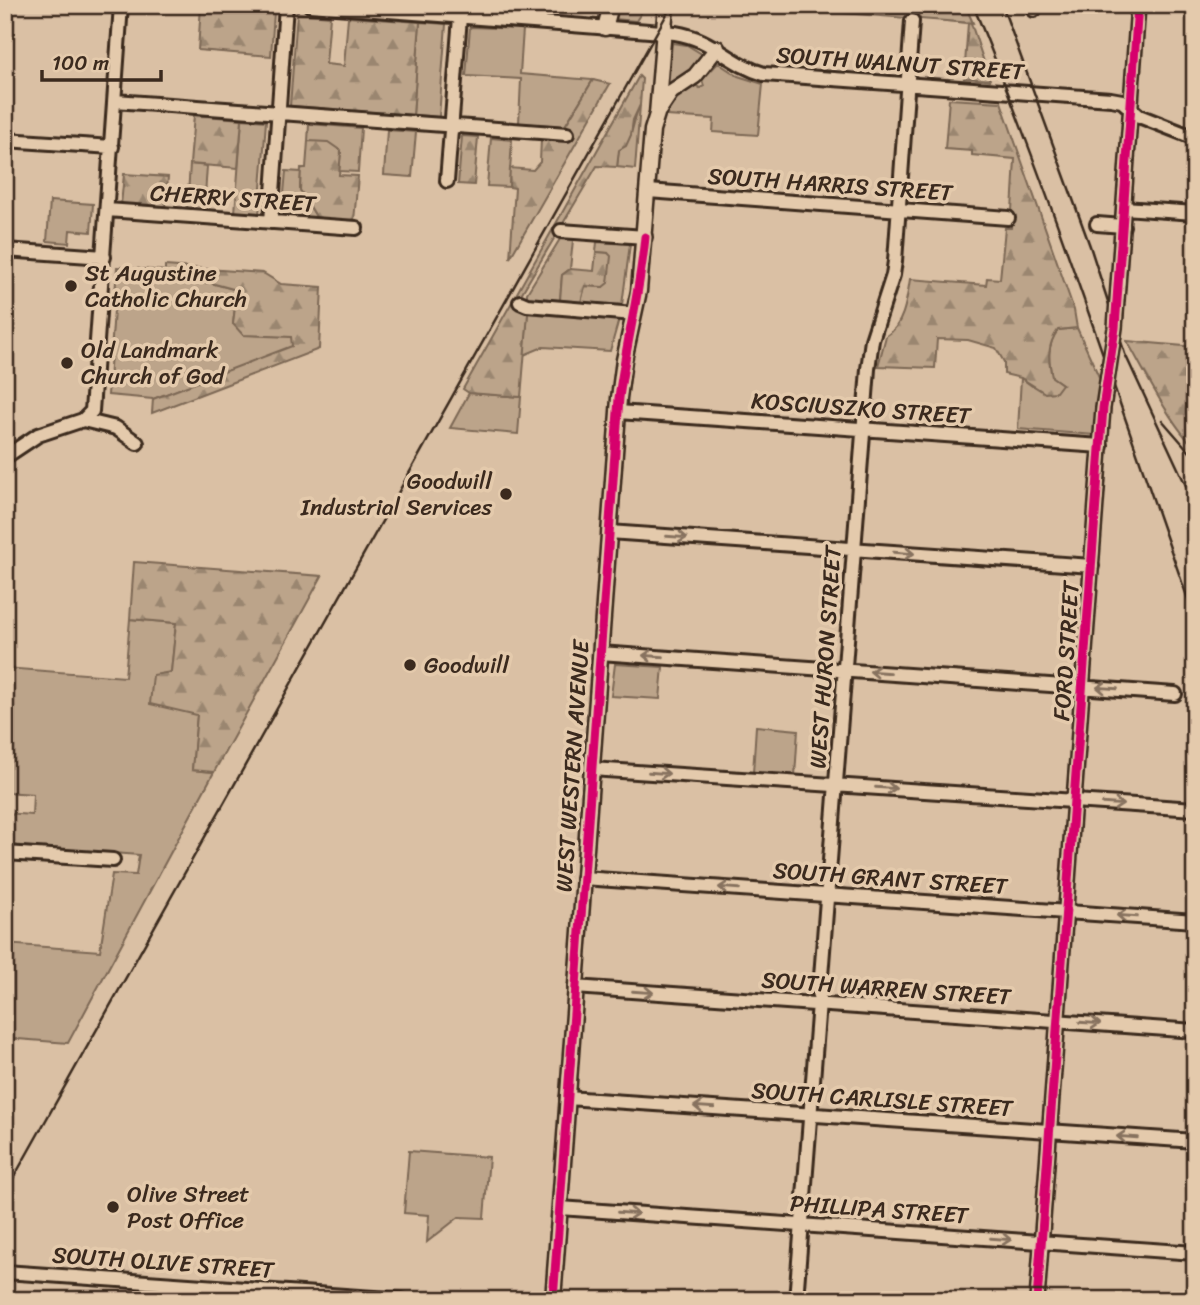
<svg xmlns="http://www.w3.org/2000/svg" width="1200" height="1305" font-family="Sriracha,sans-serif">
	<style>
		.green { fill: #bca48a; stroke: #7c6754; stroke-width: 2 }
		.forest { fill: url(#forest-firs); stroke: #7c6754; stroke-width: 2 }
		.park { fill: url(#park-crowns); stroke: #7c6754; stroke-width: 2 }
		.lines { fill: none; stroke-linecap: round; stroke-linejoin: round }
		.minor-casing { stroke: #3b2a1e; stroke-width: 18 }
		.major-casing { stroke: #3b2a1e; stroke-width: 19 }
		.minor { stroke: #e4caac; stroke-width: 12 }
		.major { stroke: #e4caac; stroke-width: 14 }
		.rail { stroke: #3b2a1e; stroke-width: 2.5 }
		.cycleway-casing { stroke: #e4caac; stroke-width: 13 }
		.cycleway { stroke: #d6006c; stroke-width: 9 }
		.oneway { stroke: #87725e }
		.poi-dot { fill: #3b2a1e; stroke: #e4caac; stroke-width: 2.5 }
		.labels { text-anchor: middle; stroke-width: 7; stroke-linejoin: round; paint-order: stroke }
		.street-label { font-size: 23px; fill: #3b2a1e; stroke: #e4caac }
		.poi-label { font-size: 23px; fill: #3b2a1e; stroke: #e4caac; text-anchor: start }
	</style>
	<defs>
		<pattern id="forest-firs" width="22" height="20" patternUnits="userSpaceOnUse" patternTransform="scale(1.75)"><rect width="22" height="20" fill="#bca48a"/><path d="M5 1l3.5 6h-7zM16 11l3.5 6h-7z" fill="#9a8670"/></pattern>
		<pattern id="park-crowns" width="20" height="18" patternUnits="userSpaceOnUse" patternTransform="scale(1.75)"><rect width="20" height="18" fill="#bca48a"/><path d="M2 6a3 3 0 1 1 6 0M12 15a3 3 0 1 1 6 0" fill="none" stroke="#9a8670"/></pattern>
	</defs>
	<rect width="100%" height="100%" fill="#dac0a4"/>
	<filter id="ink" filterUnits="userSpaceOnUse"><feTurbulence type="fractalNoise" baseFrequency=".0143" numOctaves="2"/><feDisplacementMap in="SourceGraphic" scale="14" xChannelSelector="R" yChannelSelector="G"/><feConvolveMatrix kernelMatrix="1 2 1 2 8 2 1 2 1" color-interpolation-filters="sRGB"/></filter>
	<g filter="url(#ink)">
		<path class="green" d="M617,5H646L636,21L614,19Z
			M420,22L446,24L439,117L413,115Z
			M470,27L523,29L520,74L593,80L565,126L519,123L521,79L466,76Z
			M672,43L687,45L705,56L697,67L668,88Z
			M718,63L738,76L763,84L758,135L713,132L714,119L667,116C669,99 682,94 695,85L700,88L704,86L702,80Z
			M640,105L635,169L617,167L619,150C634,141 632,120 640,105Z
			M242,119L266,121L259,215L235,213Z
			M309,124L361,128L358,172L339,171L341,151L308,141Z
			M387,130L416,132L412,177L384,175Z
			M491,138L512,140L509,187L487,186Z
			M190,164L207,166L204,211L187,210Z
			M286,171L301,172L300,190L317,218L282,216Z
			M50,201L93,204L91,232L70,230L69,243L47,241Z
			M560,239L573,240L570,269L562,275L560,300L527,298V293Z
			M597,242L630,244L622,305L581,302L585,286L603,287L608,253L596,252Z
			M117,267L165,271V279L211,283L237,290L233,324L292,337V347L153,399L108,395Z
			M528,313L619,319L610,351L543,347L524,355Z
			M1077,328L1100,379L1095,435L1018,429L1021,378L1032,386L1062,384L1052,377C1048,359 1047,345 1058,330Z
			M469,393L521,397L518,434L450,428Z
			M130,619L176,623L171,673L197,715L192,770L214,772L68,1043L5,1038V944L100,951L112,874L136,875L139,855L5,845V813L32,815L33,794L5,792V668L125,677Z
			M615,664L663,667L660,699L611,696Z
			M756,726L798,730L795,776L753,773Z
			M409,1151L489,1157L484,1218L459,1217L427,1242L429,1215L404,1213Z"/>
		<path class="forest" d="M965,5L990,80L964,78L968,23L946,21Z
			M201,6L274,12L271,56L198,50Z
			M297,13L330,16L326,64L344,66L348,17L420,22L413,115L290,106Z
			M639,76L642,79L640,105L633,120L631,135L626,146L619,150L617,167L597,166L517,301L518,308L528,313L521,397L469,393L463,389Z
			M593,80L610,84L510,258L515,188L509,187L510,168L533,170L540,162L541,139L563,140L572,128L565,126Z
			M949,99L1001,102L1074,310L1077,328L1058,330C1047,345 1048,359 1052,377L1062,384L1056,392L1045,393L1021,378L1004,374V362L996,348L968,340L937,339L935,368L878,366L886,336C904,326 907,298 910,279L986,285L987,278L1000,279L1005,228H1011L1015,159L972,155V151L945,149Z
			M194,115L242,119L238,168L190,164Z
			M462,136L478,137L474,185L458,184Z
			M308,141L328,142L341,151L339,175L358,176L354,221L317,218L300,190L301,168H306Z
			M124,174L168,177L165,208L121,205Z
			M596,252L608,253L611,256L608,283L603,287L585,286L581,302L560,300L562,275L570,269L594,271Z
			M165,266L263,273L281,284L322,287L319,349L152,413L153,399L292,346L291,337L243,335L233,324L237,290L211,283L165,279Z
			M1127,341L1195,347V447C1171,426 1144,370 1127,341Z
			M134,562L322,576L214,772L192,770L197,715L150,704L153,675L171,672L176,623L130,619Z"/>
		<path class="park" d="M739,5H965L973,23L946,21Z"/>
		<g class="lines">
			<defs>
				<path id="minor" d="M310,5L675,33C714,39 727,63 764,74L1111,99L1122,101L1139,116L1195,138
					M1034,10V5
					M115,101L567,134
					M5,140L112,147
					M447,181L460,17
					M648,191L1008,218
					M1124,208L1195,213
					M107,210L356,228
					M271,222L286,5
					M1097,224L1123,226
					M561,231L645,237
					M5,250L104,257
					M520,302L527,305L634,314
					M618,412L1101,446
					M83,420L116,428L137,443
					M5,457L38,435L83,420L92,411L121,5
					M609,532L1092,566
					M600,653L1175,694
					M591,769L1195,809
					M5,853L113,860
					M583,878L1195,921
					M575,987L1195,1031
					M567,1098L1195,1141
					M560,1208L1195,1253
					M5,1272L402,1300
					M796,1300L868,369L872,340L893,275L895,261L912,21
					M1037,1300L1103,408L1115,328L1138,5"/>
				<path id="major" d="M605,28L611,5
					M659,110L671,92L695,76L717,48
					M553,1300L619,398L624,360L639,291L652,130L657,114L666,5"/>
			</defs>
			<use href="#minor" class="minor-casing"/>
			<use href="#major" class="major-casing"/>
			<use href="#minor" class="minor"/>
			<use href="#major" class="major"/>
			<path class="rail" d="M973,5C1056,206 1122,414 1195,619
				M1002,5L1090,246L1125,354L1195,505
				M1162,420L1195,458
				M5,1193L672,5"/>
			<defs>
				<path id="cycleway" d="M553,1300L619,398C626,344 640,292 645,237
					M1037,1300L1103,408L1115,328L1138,5"/>
			</defs>
			<use href="#cycleway" class="cycleway-casing"/>
			<use href="#cycleway" class="cycleway"/>
		</g>
		<defs><path id="oneway-shaft" d="M-6 0H5M1.5-3L5.5 0L1.5 3" fill="none" stroke-width="1.6" stroke-linecap="round" stroke-linejoin="round" transform="scale(1.75)"/></defs>
		<g class="oneway">
			<use href="#oneway-shaft" transform="translate(677 537) rotate(4)"/>
			<use href="#oneway-shaft" transform="translate(904 553) rotate(4)"/>
			<use href="#oneway-shaft" transform="translate(653 656) rotate(-176)"/>
			<use href="#oneway-shaft" transform="translate(880 672) rotate(-176)"/>
			<use href="#oneway-shaft" transform="translate(1107 688) rotate(-176)"/>
			<use href="#oneway-shaft" transform="translate(659 773) rotate(4)"/>
			<use href="#oneway-shaft" transform="translate(886 788) rotate(4)"/>
			<use href="#oneway-shaft" transform="translate(1113 804) rotate(4)"/>
			<use href="#oneway-shaft" transform="translate(729 888) rotate(-176)"/>
			<use href="#oneway-shaft" transform="translate(1127 916) rotate(-176)"/>
			<use href="#oneway-shaft" transform="translate(643 992) rotate(4)"/>
			<use href="#oneway-shaft" transform="translate(1090 1023) rotate(4)"/>
			<use href="#oneway-shaft" transform="translate(704 1107) rotate(-176)"/>
			<use href="#oneway-shaft" transform="translate(1127 1137) rotate(-176)"/>
			<use href="#oneway-shaft" transform="translate(628 1213) rotate(4)"/>
			<use href="#oneway-shaft" transform="translate(1001 1239) rotate(4)"/>
		</g>
	</g>
	<g class="poi-dot">
		<circle cx="71" cy="286" r="7"/>
		<circle cx="67" cy="363" r="7"/>
		<circle cx="506" cy="494" r="7"/>
		<circle cx="410" cy="665" r="7"/>
		<circle cx="113" cy="1207" r="7"/>
	</g>
	<g class="labels">
		<g class="street-label">
			<text transform="translate(900 63) rotate(4)" y="8">SOUTH WALNUT STREET</text>
			<text transform="translate(830 184) rotate(4)" y="8">SOUTH HARRIS STREET</text>
			<text transform="translate(233 198) rotate(4)" y="8">CHERRY STREET</text>
			<text transform="translate(861 408) rotate(4)" y="8">KOSCIUSZKO STREET</text>
			<text transform="translate(1066 651) rotate(-86)" y="8">FORD STREET</text>
			<text transform="translate(825 657) rotate(-86)" y="8">WEST HURON STREET</text>
			<text transform="translate(572 766) rotate(-86)" y="8">WEST WESTERN AVENUE</text>
			<text transform="translate(890 878) rotate(4)" y="8">SOUTH GRANT STREET</text>
			<text transform="translate(886 988) rotate(4)" y="8">SOUTH WARREN STREET</text>
			<text transform="translate(882 1099) rotate(4)" y="8">SOUTH CARLISLE STREET</text>
			<text transform="translate(879 1209) rotate(4)" y="8">PHILLIPA STREET</text>
			<text transform="translate(163 1262) rotate(4)" y="8">SOUTH OLIVE STREET</text>
		</g>
		<g class="poi-label">
			<text x="85" y="281">St Augustine<tspan x="85" dy="26">Catholic Church</tspan></text>
			<text x="81" y="358">Old Landmark<tspan x="81" dy="26">Church of God</tspan></text>
			<text x="492" y="489" text-anchor="end">Goodwill<tspan x="492" dy="26">Industrial Services</tspan></text>
			<text x="424" y="673">Goodwill</text>
			<text x="127" y="1202">Olive Street<tspan x="127" dy="26">Post Office</tspan></text>
		</g>
	</g>
	<rect width="1200" height="1305" fill="none" stroke="#e4caac" stroke-width="28"/>
	<rect x="14" y="14" width="1172" height="1277" fill="none" stroke="#3b2a1e" stroke-width="2.5" filter="url(#ink)"/>
	<path d="M42 70v10h119v-10" fill="none" stroke="#3b2a1e" stroke-width="3.5"/>
	<text x="52" y="70" font-size="21" fill="#3b2a1e" stroke="#e4caac" stroke-width="5" paint-order="stroke">100 m</text>
</svg>
